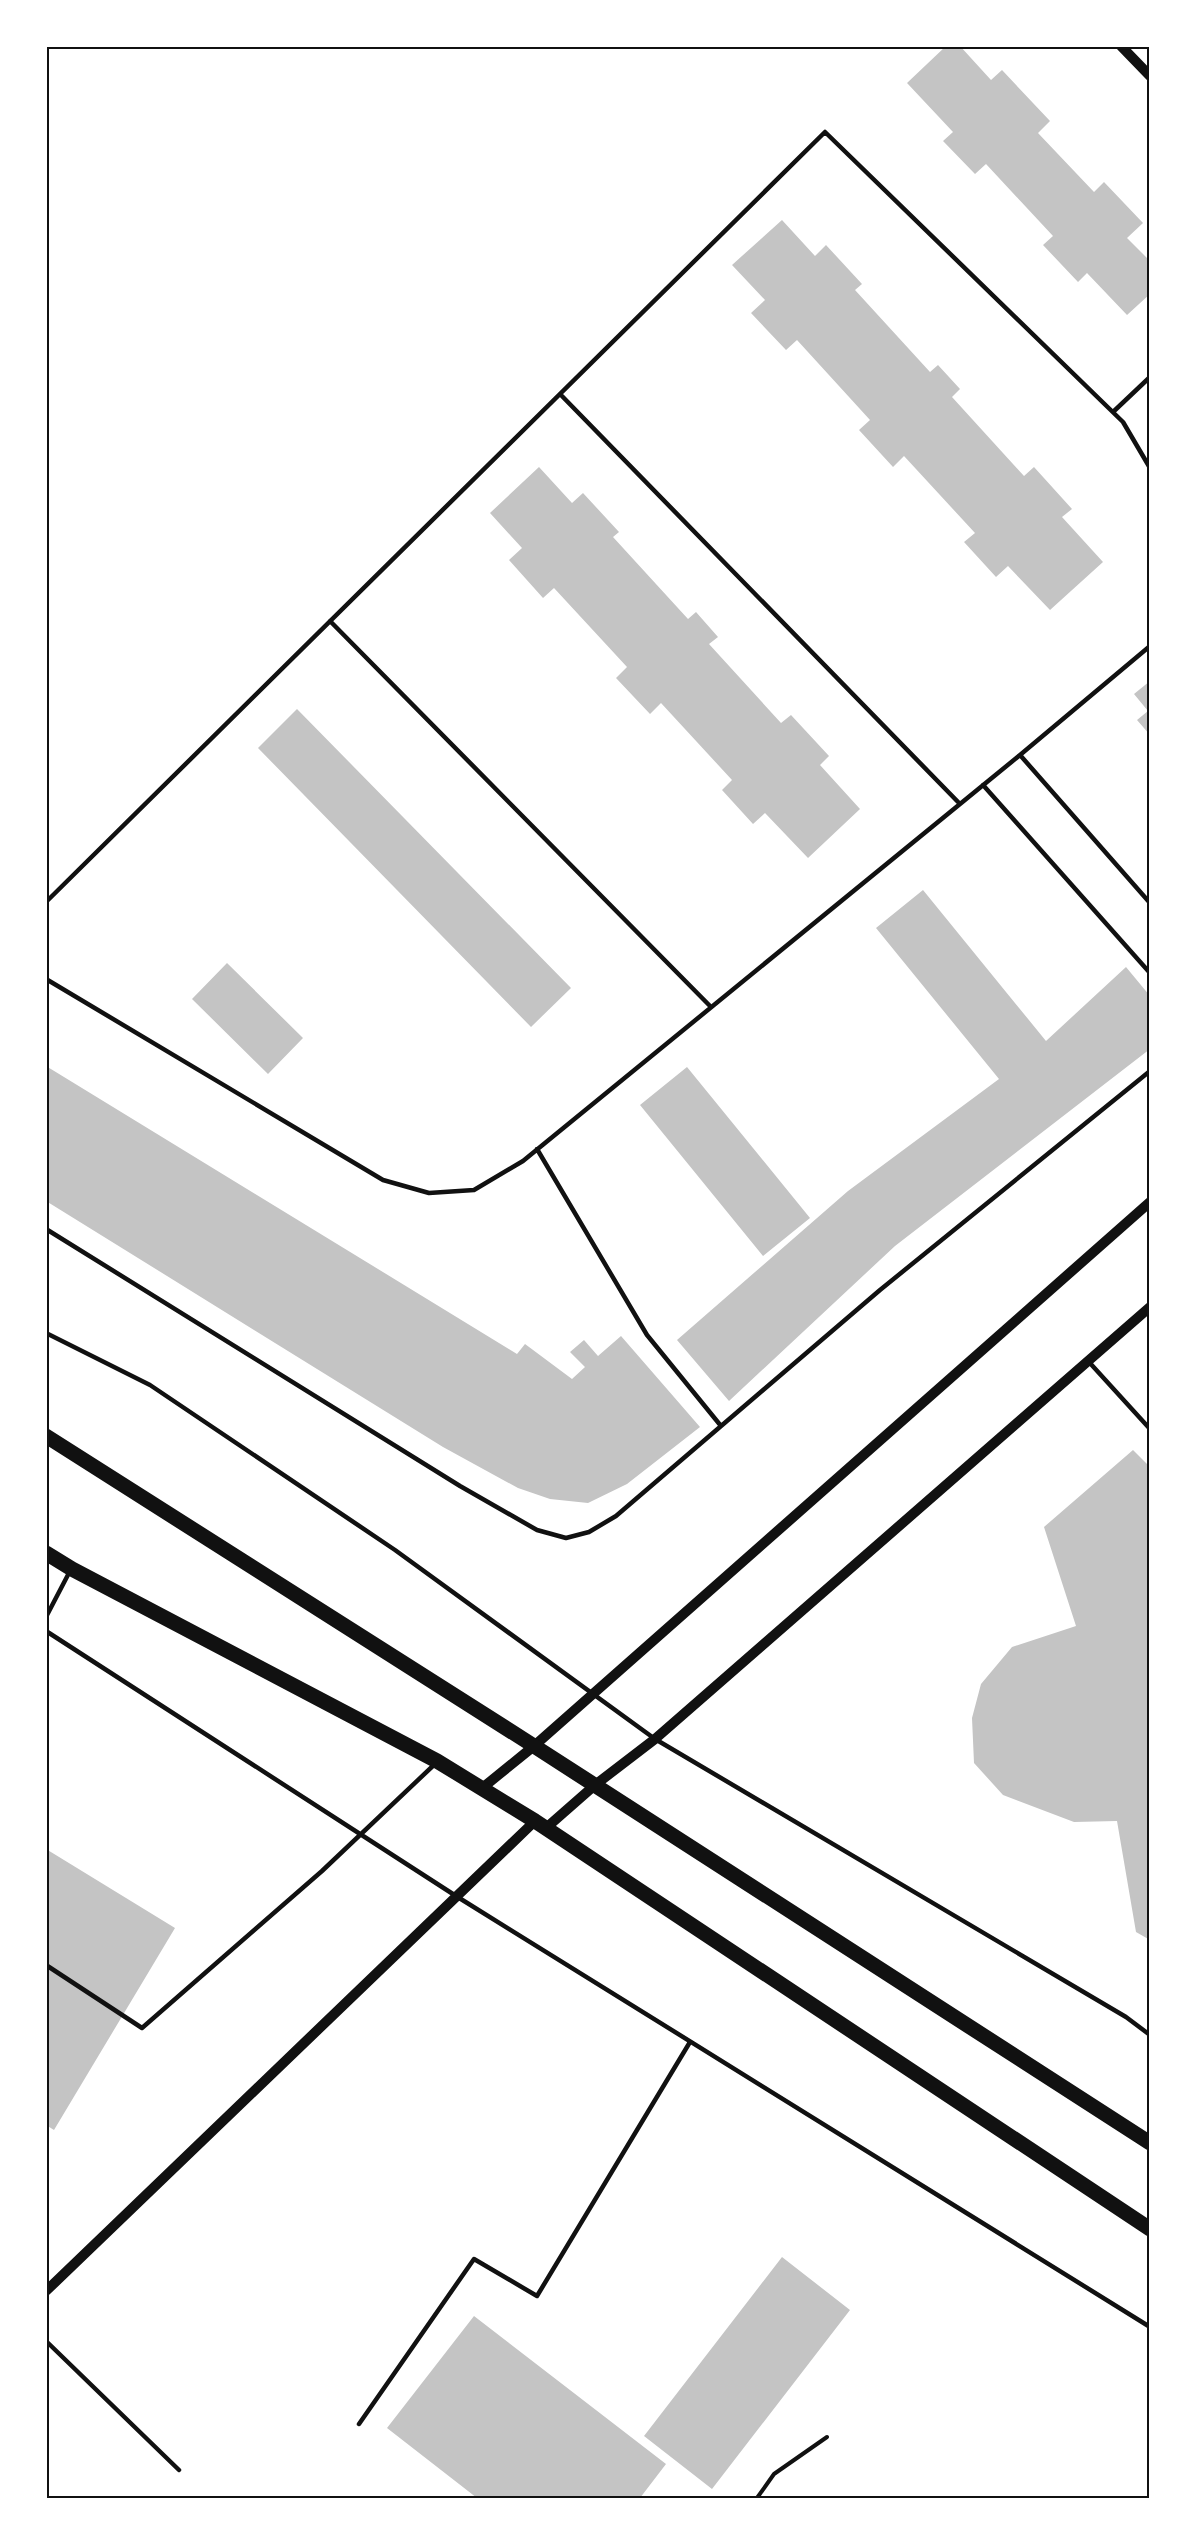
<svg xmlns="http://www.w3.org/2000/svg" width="1196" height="2545" font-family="'Alegreya Sans',sans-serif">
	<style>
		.building { fill: #c4c4c4 }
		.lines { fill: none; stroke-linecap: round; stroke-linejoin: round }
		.path { stroke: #111; stroke-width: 4 }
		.service { stroke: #111; stroke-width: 4.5 }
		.tertiary { stroke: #111; stroke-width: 10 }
		.primary { stroke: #111; stroke-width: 15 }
		.neatline { fill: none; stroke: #111; stroke-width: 2 }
	</style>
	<rect width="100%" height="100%" fill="#fff"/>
	<path class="building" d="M946,46H960L991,80L1002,70L1050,121L1038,133L1094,192L1104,182L1143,223L1127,238L1150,261V294L1127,315L1087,273L1078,282L1043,245L1053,236L986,164L975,174L943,141L953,132L907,83Z
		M782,220L815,256L826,245L862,284L855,290L930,372L938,365L960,389L952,397L1024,476L1034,467L1072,509L1062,517L1103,562L1050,610L1008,566L996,577L964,542L975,533L904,456L893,467L859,430L870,420L797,340L786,350L751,313L765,300L732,265Z
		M539,467L572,503L583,493L619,532L613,537L688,619L696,612L718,637L709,644L781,723L791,715L829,756L820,765L860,809L808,858L765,813L753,824L722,790L732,780L661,703L650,714L616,678L627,667L554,588L543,598L509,560L522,548L490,513Z
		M1150,681V735L1137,720L1148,711L1134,694Z
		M297,709L571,988L531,1027L258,748Z
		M923,890L1046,1041L1126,967L1150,996V1049L895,1246L729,1401L677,1340L848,1191L999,1079L876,928Z
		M227,963L303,1038L268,1074L192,999Z
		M46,1066L517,1354L525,1344L572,1379L585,1367L570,1352L584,1340L598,1356L621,1336L700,1427L627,1484L588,1503L550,1499L518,1488L443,1447L46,1201Z
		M687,1067L810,1218L763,1256L640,1105Z
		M1133,1450L1150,1467V1940L1136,1932L1117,1821L1074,1822L1003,1795L974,1763L972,1718L981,1684L1012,1647L1076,1626L1044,1527Z
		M46,1849L175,1928L54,2130L46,2125Z
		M782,2257L850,2310L712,2489L644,2436Z
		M474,2316L666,2464L640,2498H477L387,2428Z"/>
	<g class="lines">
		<path class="path" d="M757,2498L774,2474L827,2437"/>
		<path class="service" d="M560,394L960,804
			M1113,412L1150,377
			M330,621L711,1007
			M1020,755L1150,903
			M983,785L1150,973
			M46,902L825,132L1123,422L1150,468
			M46,979L383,1180L429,1193L474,1190L523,1161L1020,755L1150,646
			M537,1149L647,1335L721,1426
			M46,1229L460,1486L537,1530L566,1538L589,1532L616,1516L880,1290L1150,1071
			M46,1333L150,1385L395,1550L655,1739L1126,2017L1150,2035
			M1089,1362L1150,1429
			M46,1617L70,1571
			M46,1631L456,1896L1150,2327
			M46,1965L142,2028L322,1871L436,1763
			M46,2341L179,2470
			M359,2424L474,2259L537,2296L690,2042"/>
		<path class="tertiary" d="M1121,46L1150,76
			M481,1789L534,1746L1150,1202
			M546,1828L595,1785L655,1739L1150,1307
			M46,2291L535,1821"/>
		<path class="primary" d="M46,1436L534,1746L1150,2143
			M46,1553L72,1569L437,1761L535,1821L1150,2229"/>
	</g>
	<rect width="1196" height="2545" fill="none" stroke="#ffffff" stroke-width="96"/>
	<rect x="48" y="48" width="1100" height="2449" class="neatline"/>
</svg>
